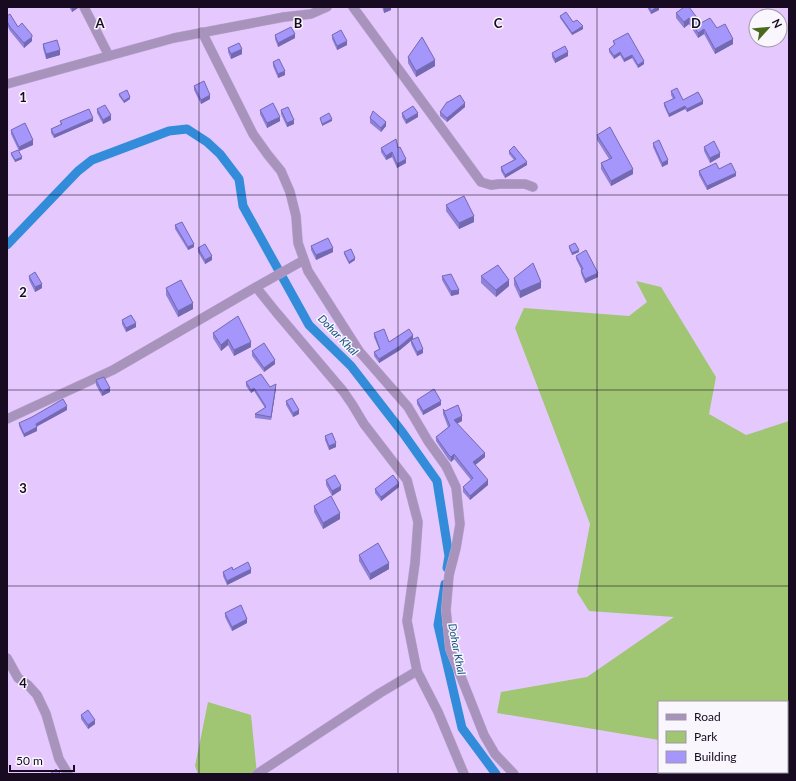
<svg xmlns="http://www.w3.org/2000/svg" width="796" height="781" font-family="Lato,sans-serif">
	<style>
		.green { fill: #a0c573 }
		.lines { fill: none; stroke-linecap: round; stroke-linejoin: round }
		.canal { stroke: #328cd9; stroke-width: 9 }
		.street-casing { stroke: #c0a7d6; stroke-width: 10 }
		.street { stroke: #a893bc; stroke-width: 9 }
		.wall { fill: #8d81d8 }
		.shaded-wall { fill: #7369b0 }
		.building { fill: #a496fb; stroke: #7369b0 }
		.grid { fill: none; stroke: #170a21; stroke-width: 1; stroke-opacity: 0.55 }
		.labels { text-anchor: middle; stroke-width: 3; stroke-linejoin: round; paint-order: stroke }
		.water-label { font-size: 11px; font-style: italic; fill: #125083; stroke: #f9f6fd }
		.grid-label { font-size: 13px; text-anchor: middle; font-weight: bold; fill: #170a21; stroke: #f9f6fd; stroke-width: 3; stroke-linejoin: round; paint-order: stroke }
	</style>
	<rect width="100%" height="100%" fill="#e5c9fe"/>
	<path class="green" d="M636,281L661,287L716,377L709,414L746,435L789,421V774H705L703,772H787V702H659V740L497,713L501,692L587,677L674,617L589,611L577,592L590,524L515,328L524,308L629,316L647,302Z
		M208,702L251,715L257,774H198L195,766Z"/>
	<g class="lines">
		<path class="canal" d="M7,245L78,171L92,160L169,131L187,129L207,142L220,154L239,179L243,206L309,325L351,366L403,433L437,481L449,556L447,568
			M445,584L438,625L462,728L496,774"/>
		<defs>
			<path id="street" d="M84,7L109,56
				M353,7L481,182L491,185L499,184H525L533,187
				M202,32L253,134L268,155L281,171L290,192L296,216L298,243L308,271L359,351L408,407L428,441L446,466L456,487L460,524L456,548L449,575L446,610L450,649L484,735L495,754L514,774
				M7,84L174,38L284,17L311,14L327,7
				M304,260L256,287L276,312L343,391L352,404L364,424L407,480L418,522L415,563L407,621L417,671L438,712L464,774
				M7,419L113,370L256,287
				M7,658L18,678L28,685L37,695L46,714L59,759L68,774
				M257,774L380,693L417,671"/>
		</defs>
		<use href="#street" class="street-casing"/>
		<use href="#street" class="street"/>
	</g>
	<path class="wall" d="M69,7H78V8L72,12Z
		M382,7H391V10L384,13Z
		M647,7H659V10L651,14Z
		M676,13L701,23L717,28L733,44L715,54L704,34L698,38L689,24L684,28L676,18Z
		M7,16L32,41L24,48L10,31L7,25Z
		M560,16L573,22L583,29L572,35L560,18Z
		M275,35L295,38L278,47L275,39Z
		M332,35L347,45L337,50L332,39Z
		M613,41L644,64L638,68L632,58L624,62L620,55L614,59L609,52V49L614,45Z
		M43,44L60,55L46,59L43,48Z
		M228,48L242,54L231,59L228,52Z
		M552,53L568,56L555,63L552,57Z
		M408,57L435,66L416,77L408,63Z
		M273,62L285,75L278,78L273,66Z
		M194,86L210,99L201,104L194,90Z
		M671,91L683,100L703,104L687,112L685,109L669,117L664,106V103L673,99L671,95Z
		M119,94L130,99L124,103L119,96Z
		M448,102L465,107L447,122L440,116V112Z
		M97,109L111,120L103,124L97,113Z
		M260,110L280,121L267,128L260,114Z
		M281,110L294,124L287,127L281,114Z
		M402,113L418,117L406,124L402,117Z
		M370,118L386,126L381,132L370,123Z
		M60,121H93L54,138L51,133V129L61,125Z
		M11,130L33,145L19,151L11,134Z
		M597,135L633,174L611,186L601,169V163L609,159L597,140Z
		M653,143L668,164L662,167L653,147Z
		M704,147L720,157L710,163L704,151Z
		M381,148H398L406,163L397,168L392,157L386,160L381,152Z
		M509,151L527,165L505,178L501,171V167L514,160L509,154Z
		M11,153L22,159L15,162L11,155Z
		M719,169L736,176L707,190L699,175V171Z
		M446,205L474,222L459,229L446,211Z
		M175,225L194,247L188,250L175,229Z
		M311,246L333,252L316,260L311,250Z
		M569,246L579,252L572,255L569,248Z
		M198,248L212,260L205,264L198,252Z
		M344,252L355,260L349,264L344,254Z
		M576,256L598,277L585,283L581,273V269L576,259Z
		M29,276L42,288L35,292L29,280Z
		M442,276L459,294L451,296L442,280Z
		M481,276L509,286L496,297L481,283Z
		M514,278L541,288L520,298L514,285Z
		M166,288L193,309L178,317L166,295Z
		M122,320L136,327L126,332L122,324Z
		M213,333L251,347L234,356L228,345L221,351L213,338Z
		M374,333L389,342L413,339L423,353L417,356L411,344V341L400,350L379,363L374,356V352L379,349L374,337Z
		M252,351L275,364L264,372L252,356Z
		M96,380L110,392L102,396L96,385Z
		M246,382L276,388L271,420L255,418V414L265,408L254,391L251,393L246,386Z
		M417,400L441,405L423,415L417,404Z
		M286,401L299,414L293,417L286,405Z
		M443,409L445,411L462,421L457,424L485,457L475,465L488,485L470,500L463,492V487L471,480L454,459L451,462L448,459L436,441V437L448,427L443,414Z
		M67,410L37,426V431L24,437L19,426V423Z
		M325,436L336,447L329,450L325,440Z
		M326,480L341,490L332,496L326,485Z
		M399,487L381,501L375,493V489Z
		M314,506L340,519L323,529L314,512Z
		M359,555L389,569L370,580L359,561Z
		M233,570L251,573L227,585L223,576V572Z
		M225,613L247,623L232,631L225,617Z
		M81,715L95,724L88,729L81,719Z"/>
	<path class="shaded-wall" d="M73,7H78V8L72,12V8Z
		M388,7H391V10L384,13V8Z
		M657,7H659V10L651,14V11Z
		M689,18V24L684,28V22Z
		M583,26V29L572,35V33Z
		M704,29V34L698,38V33Z
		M295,34V38L278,47V43Z
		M32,37V41L24,48V43Z
		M733,39V44L715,54V49Z
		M347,41V45L337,50V46Z
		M242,49V54L231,59V54Z
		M60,50V55L46,59V54Z
		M568,52V56L555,63V59Z
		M620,52V55L614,59V56Z
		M632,55V58L624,62V59Z
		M435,60V66L416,77V71Z
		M644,61V64L638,68V65Z
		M285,71V75L278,78V74Z
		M210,95V99L201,104V100Z
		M130,97V99L124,103V101Z
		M703,101V104L687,112V109Z
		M465,103V107L447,122V118Z
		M685,106V109L669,117V114Z
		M418,113V117L406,124V120Z
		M111,115V120L103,124V120Z
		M280,117V121L267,128V123Z
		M93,118V121L54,138V135Z
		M332,119V121L322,126V124Z
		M294,120V124L287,127V123Z
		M386,122V126L381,132V128Z
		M33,140V145L19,151V147Z
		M392,152V157L386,160V156Z
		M720,153V157L710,163V158Z
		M22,157V159L15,162V160Z
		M406,159V163L397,168V164Z
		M668,160V164L662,167V163Z
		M527,162V165L505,178V175Z
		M633,169V174L611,186V181Z
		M736,173V176L707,190V186Z
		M474,216V222L459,229V223Z
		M194,244V247L188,250V247Z
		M333,248V252L316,260V255Z
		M579,250V252L572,255V253Z
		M212,256V260L205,264V260Z
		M355,258V260L349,264V262Z
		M598,273V277L585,283V279Z
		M509,280V286L496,297V290Z
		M541,282V288L520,298V291Z
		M42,284V288L35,292V287Z
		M459,290V294L451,296V291Z
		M193,303V309L178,317V311Z
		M136,323V327L126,332V328Z
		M413,335V339L400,350L379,363V359Z
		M228,339V345L221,351V345Z
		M251,342V347L234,356V350Z
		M423,349V353L417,356V352Z
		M275,360V364L264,372V368Z
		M276,384V388L271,420V417Z
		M110,388V392L102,396V392Z
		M254,388V391L251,393V390Z
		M441,401V405L423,415V411Z
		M67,406V410L36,427V424Z
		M299,410V414L293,417V413Z
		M462,416V421L454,425V420Z
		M37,427V431L24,437V434Z
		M336,443V447L329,450V446Z
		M485,453V457L473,467V462Z
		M454,454V459L451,462V457Z
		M488,480V485L470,500V496Z
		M399,483V487L381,501V497Z
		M341,486V490L332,496V491Z
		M340,513V519L323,529V523Z
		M389,563V569L370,580V574Z
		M251,569V573L227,585V581Z
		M247,619V623L232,631V627Z
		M95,720V724L88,729V725Z"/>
	<path class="building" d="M649,7H657L651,11Z
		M684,7H689L701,23L710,18L717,28L725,24L733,39L715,49L704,29L698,33L689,18L684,22L676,13Z
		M566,12L573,22L577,20L583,26L572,33L560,16Z
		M10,14L18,27L22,23L32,35V37L24,43L10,27L7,21V16Z
		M291,27L295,34L278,43L275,35Z
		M341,30L347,41L337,46L332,35Z
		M628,33L644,61L638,65L632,55L624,59L620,52L614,56L609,49L615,44L613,41Z
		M422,37L435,60L416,71L408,57Z
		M57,40L60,50L46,54L43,44Z
		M239,43L242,49L231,54L228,48Z
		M565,46L568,52L555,59L552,53Z
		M279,59L285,71L278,74L273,62Z
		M204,81L210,95L201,100L194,86Z
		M677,88L683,100L698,92L703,101L687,109L685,106L669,114L664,103L675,98L671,91Z
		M127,90L130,97L124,101L119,94Z
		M460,95L465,103L447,118L440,112L447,102H448Z
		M273,103L280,117L267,123L260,110Z
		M105,105L111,115L103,120L97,109Z
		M413,106L418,113L406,120L402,113Z
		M288,107L294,120L287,123L281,110Z
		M89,109L93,118L54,135L51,129L62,124L60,121Z
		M373,111L386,122L381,128L370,118Z
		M329,113L332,119L322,124L320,118Z
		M25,123L33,140L19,147L11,130Z
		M610,127L633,169L611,181L601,163L612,158L597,135Z
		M396,139L398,148L400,147L406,159L397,164L392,152L386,156L381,148Z
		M659,140L668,160L662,163L653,143Z
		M714,141L720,153L710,158L704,147Z
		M514,146L527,162L505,175L501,167L516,159L509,151Z
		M18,150L22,157L15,160L11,153Z
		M716,163L719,169L731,163L736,173L707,186L699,171Z
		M464,196L474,216L459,223L446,205Z
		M182,222L194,244L188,247L175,225Z
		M328,238L333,248L316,255L311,246Z
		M575,243L579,250L572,253L569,246Z
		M205,244L212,256L205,260L198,248Z
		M351,249L355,258L349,262L344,252Z
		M586,250L598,273L585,279L581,270L583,269L576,256Z
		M533,263L541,282L520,291L514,278Z
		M498,265L509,280L496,290L481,276Z
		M35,272L42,284L35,287L29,276Z
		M451,274L459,290L451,291L442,276Z
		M181,280L193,303L178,311L166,288Z
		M131,315L136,323L126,328L122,320Z
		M238,316L251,342L234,350L228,339L221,345L213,333Z
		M384,329L389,342L409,329L413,335L400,346L379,359L374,352L380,349L374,333Z
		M418,337L423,349L417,352L411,340Z
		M264,343L275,360L264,368L252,351Z
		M261,374L270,387L276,384L271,417L255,414L266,407L254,388L251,390L246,382Z
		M104,377L110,388L102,392L96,380Z
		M434,389L441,401L423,411L417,400Z
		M292,398L299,410L293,413L286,401Z
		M63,399L67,406L36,424L37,427L24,434L19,423L32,417Z
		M458,405L462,416L454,420L485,453L473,462L488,480L470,496L463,487L473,478L454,454L451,457L448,454L436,437L450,426L443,409L445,411Z
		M332,433L336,443L329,446L325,436Z
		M335,475L341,486L332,491L326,480Z
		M393,475L399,483L381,497L375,489Z
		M331,496L340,513L323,523L314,506Z
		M378,543L389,563L370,574L359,555Z
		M248,562L251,569L227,581L223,572L232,567L233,570Z
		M241,605L247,619L232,627L225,613Z
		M88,710L95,720L88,725L81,715Z
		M56,769L61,774H50Z"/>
	<path class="grid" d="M199,7V774M398,7V774M597,7V774M7,195H789M7,390H789M7,586H789"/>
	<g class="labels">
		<g class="water-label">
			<text transform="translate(338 335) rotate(46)" y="4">Dohar Khal</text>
			<text transform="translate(457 649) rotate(79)" y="4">Dohar Khal</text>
		</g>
	</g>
	<g class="grid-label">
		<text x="100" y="28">A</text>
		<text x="298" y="28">B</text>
		<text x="498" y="28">C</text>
		<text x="696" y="28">D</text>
		<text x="23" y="102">1</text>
		<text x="23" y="297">2</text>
		<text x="23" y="493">3</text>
		<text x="23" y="688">4</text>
	</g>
	<rect width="796" height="781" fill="none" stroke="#170a21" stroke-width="16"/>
	<rect x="658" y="701" width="130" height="72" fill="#f9f6fd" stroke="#9f98a5"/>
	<rect x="666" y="714" width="20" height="6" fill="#a893bc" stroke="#9f98a5"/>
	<text x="694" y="721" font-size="12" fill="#170a21">Road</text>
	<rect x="666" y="731" width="20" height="12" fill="#a0c573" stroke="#9f98a5"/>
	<text x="694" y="741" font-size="12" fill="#170a21">Park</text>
	<rect x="666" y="751" width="20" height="12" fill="#a496fb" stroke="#9f98a5"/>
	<text x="694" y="761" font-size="12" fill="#170a21">Building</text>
	<g transform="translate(768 28) rotate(63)"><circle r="19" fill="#f9f6fd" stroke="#9f98a5"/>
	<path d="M0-3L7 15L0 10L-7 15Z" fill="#4b691e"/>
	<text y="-6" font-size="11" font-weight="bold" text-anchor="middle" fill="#170a21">N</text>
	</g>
	<path d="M10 765v6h64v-6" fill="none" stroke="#170a21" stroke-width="2"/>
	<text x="16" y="765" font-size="12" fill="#170a21" stroke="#f9f6fd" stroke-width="3" paint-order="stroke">50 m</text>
</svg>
